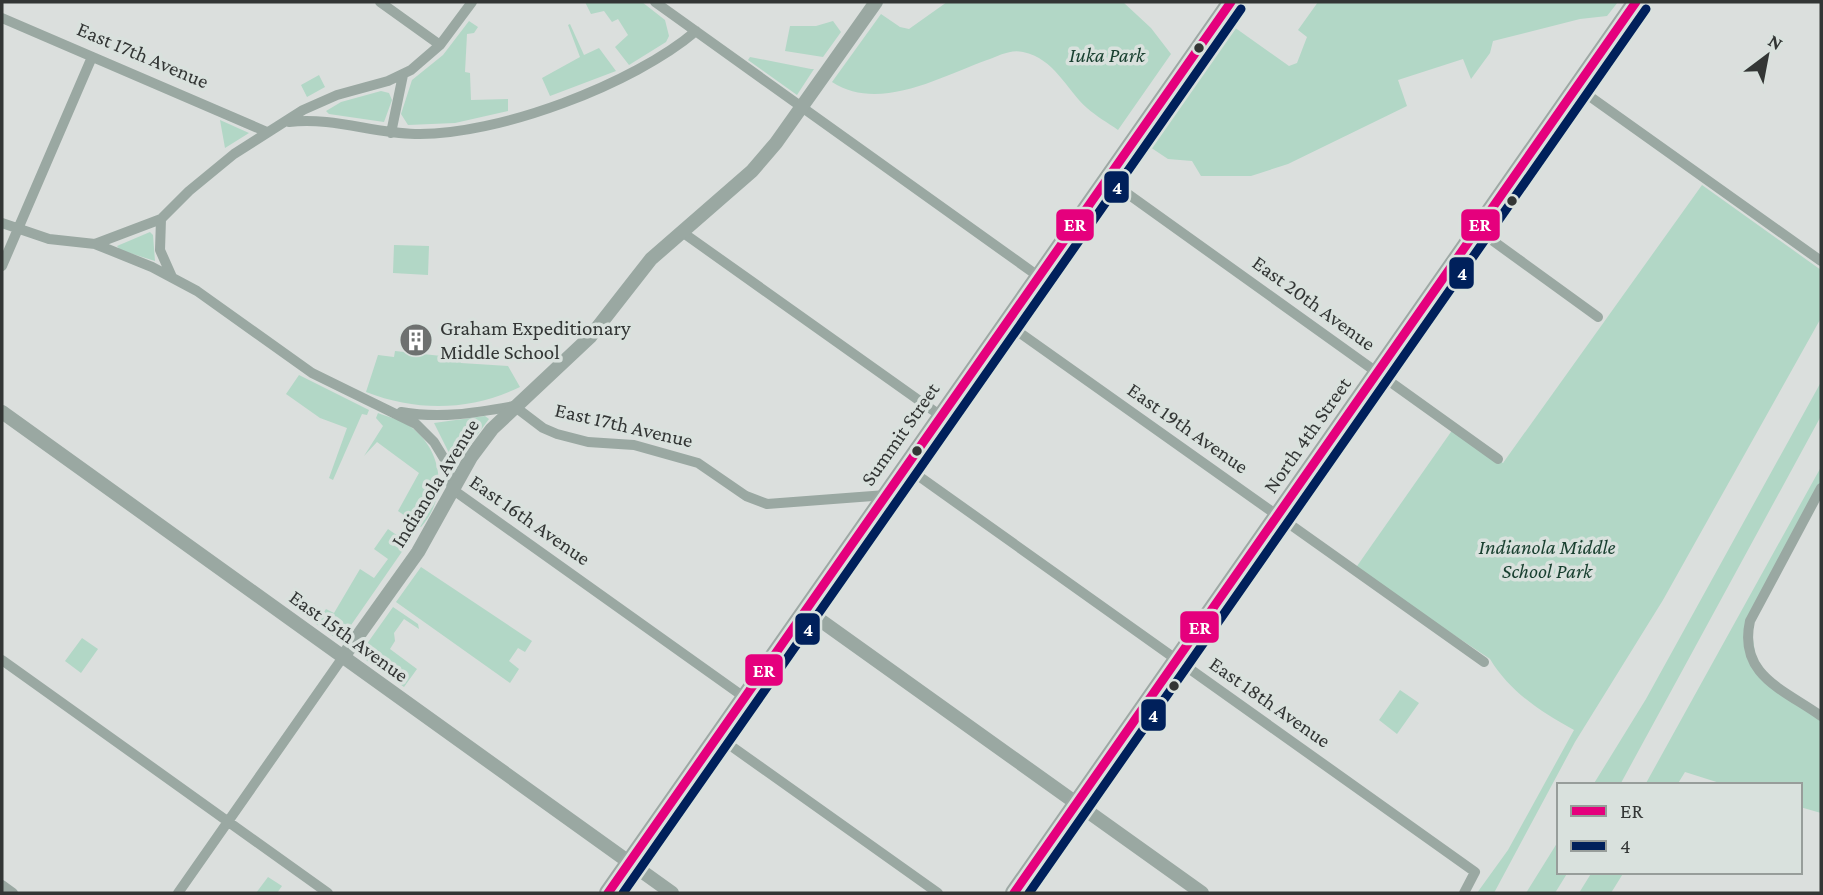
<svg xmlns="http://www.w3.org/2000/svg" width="1823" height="895" font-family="'Crimson Pro',serif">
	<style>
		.green { fill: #b2d7c6 }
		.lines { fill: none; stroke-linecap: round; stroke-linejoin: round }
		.minor { stroke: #9aa8a2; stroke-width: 10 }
		.tertiary { stroke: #9aa8a2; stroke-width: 14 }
		.primary { stroke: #9ea9a5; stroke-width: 18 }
		.bus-1-casing { stroke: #d9e1dd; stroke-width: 14 }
		.bus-2-casing { stroke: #d9e1dd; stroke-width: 14 }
		.bus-1 { stroke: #e5007d; stroke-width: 9 }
		.bus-2 { stroke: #00205b; stroke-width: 9 }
		.bus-dot { fill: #333635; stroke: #d9e1dd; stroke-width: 2.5 }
		.labels { text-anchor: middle; stroke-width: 7; stroke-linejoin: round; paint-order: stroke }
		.street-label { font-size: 21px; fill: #333635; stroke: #d9e1dd }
		.park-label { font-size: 21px; font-style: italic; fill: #183f2f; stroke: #d9e1dd }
		.poi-label { font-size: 21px; fill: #333635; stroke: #d9e1dd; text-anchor: start }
		.line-badge { stroke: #d9e1dd; stroke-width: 2.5 }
		.badge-label { font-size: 19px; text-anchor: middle; font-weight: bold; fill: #fff }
	</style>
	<rect width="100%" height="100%" fill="#dbdfdd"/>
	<path class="green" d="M585,2H642L665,20L669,36L666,42L629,65L615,47L628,35L618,19L612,22L604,11L591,14Z
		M947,2H1123L1151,28L1171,54L1118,130C1108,123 1096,116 1087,108C1065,88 1055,59 1023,52C1010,49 999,56 987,60C942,76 879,113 832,82L881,14L900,27L909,29Z
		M1318,2H1618L1607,16L1580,19L1493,41L1490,53L1471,79L1463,59L1398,80L1407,106L1288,164L1251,176H1201L1192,161L1168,159L1150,147L1234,27L1289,66L1297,63L1307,37L1298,30Z
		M469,21L478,27L474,33L467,34L465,72L470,73L471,100L508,99V111L455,123L408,125L401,114L412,80L443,55Z
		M833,21L841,32L823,57L785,51L790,26H816Z
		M570,24L584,55L599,48L616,71L550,96L542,78L580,57L568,25Z
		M750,57L811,69H814L797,95L748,60Z
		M319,75L325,87L307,97L301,85Z
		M381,91L389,93L392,100L384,122L329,114L326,111L341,102Z
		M220,120L249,133L225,148Z
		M1702,185L1821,270V318L1663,600L1575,742L1494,893H1477L1508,850L1574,730C1541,712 1510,692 1490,659L1355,569L1453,429L1503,463Z
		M150,232L153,235L155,261L120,250L117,246Z
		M394,245L429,246L428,275L393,273Z
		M395,351L460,358L461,363L508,366L520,387C470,411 418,412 366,392L378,355L394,357Z
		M299,375L369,410L367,415L362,414L333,480L329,478L347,428L320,418L286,394Z
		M1821,382V416L1621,783L1593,785L1646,699Z
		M378,413C388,417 399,419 408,425C443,448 449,496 421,527L398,511L419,473L377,442L364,456L383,426L376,418Z
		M485,416L489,419L455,465L434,423Z
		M1821,467V488L1750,621L1758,671L1821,716V813L1800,807V785H1726L1685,772L1677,785H1645Z
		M388,529L408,543L340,641L316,624L326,609L334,613L360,569L374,578L388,559L374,549Z
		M421,567L532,641L525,652L518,648L509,661L519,669L510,683L396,602Z
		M393,607L418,624L419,629L404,619L394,633L395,641L390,649L417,669L404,687L359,655Z
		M82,638L98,649L81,673L65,661Z
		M1400,690L1419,703L1397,734L1379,720Z
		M1559,840V872H1568L1555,893H1526Z
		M1592,872H1624L1611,893H1579Z
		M268,877L282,886L277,893H256Z"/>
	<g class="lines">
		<path class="minor" d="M380,2L440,45
			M655,2L1038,276
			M2,18L267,132
			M1578,88L1821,261
			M289,122C333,117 372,133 415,134C497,136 634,84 696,31
			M391,133L403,75
			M1107,179L1498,459
			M161,219L160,250L172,277
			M2,223L49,239L95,244L152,267L197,291L312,373L416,424L434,442L448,465L452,489L744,697
			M1478,230L1598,317
			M682,232L941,416
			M95,244L161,219L189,191L234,154L303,110L337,95L388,81L411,70L440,45L472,2
			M2,266L92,57
			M1006,323L1484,662
			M401,412C440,419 475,413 514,406L543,428L557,434L588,442L634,445L698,463L746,496L767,504L886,495
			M906,467L1475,872L1464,893
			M1821,488L1750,621C1738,675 1783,689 1821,716
			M2,660L328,893
			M717,736L938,893
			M2,885L13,893
			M178,893L343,657"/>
		<path class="tertiary" d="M2,412L672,893
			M806,610L1202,893
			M343,657L418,552L471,457L492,429L590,337L651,259L752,171L776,143L876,2"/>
		<path class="primary" d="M608,893L1231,2
			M1014,893L1636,2"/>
		<defs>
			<path id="bus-1" d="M608,893L1231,2
				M1014,893L1636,2"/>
			<path id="bus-2" d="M623,893L1241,9
				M1029,893L1646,9"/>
		</defs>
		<use href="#bus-1" class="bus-1-casing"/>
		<use href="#bus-2" class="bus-2-casing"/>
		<use href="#bus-1" class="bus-1"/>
		<use href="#bus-2" class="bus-2"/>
	</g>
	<defs>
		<symbol id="building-disc" viewBox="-11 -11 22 22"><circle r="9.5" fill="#6e7170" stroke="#d9e1dd"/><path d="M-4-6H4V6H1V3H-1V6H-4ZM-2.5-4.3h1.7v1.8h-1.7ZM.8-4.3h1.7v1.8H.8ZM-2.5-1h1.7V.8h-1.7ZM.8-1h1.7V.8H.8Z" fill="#fff"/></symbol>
	</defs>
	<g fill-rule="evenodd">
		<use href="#building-disc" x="397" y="321" width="38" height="38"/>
	</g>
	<g class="bus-dot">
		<circle cx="1199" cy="48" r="6"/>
		<circle cx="1512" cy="201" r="6"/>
		<circle cx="917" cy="451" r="6"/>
		<circle cx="1174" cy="686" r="6"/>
	</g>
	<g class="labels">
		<g class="street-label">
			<text transform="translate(143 55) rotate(23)" y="7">East 17th Avenue</text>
			<text transform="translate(1314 303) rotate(36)" y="7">East 20th Avenue</text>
			<text transform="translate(624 425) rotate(13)" y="7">East 17th Avenue</text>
			<text transform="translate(1188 428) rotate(35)" y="7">East 19th Avenue</text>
			<text transform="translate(900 434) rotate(-55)" y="7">Summit Street</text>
			<text transform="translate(1307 435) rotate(-55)" y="7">North 4th Street</text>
			<text transform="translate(435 483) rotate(-58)" y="7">Indianola Avenue</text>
			<text transform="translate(530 520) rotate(35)" y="7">East 16th Avenue</text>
			<text transform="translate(349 636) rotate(36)" y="7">East 15th Avenue</text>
			<text transform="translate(1270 702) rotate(35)" y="7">East 18th Avenue</text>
		</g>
		<g class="park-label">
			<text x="1107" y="62">Iuka Park</text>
			<text x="1547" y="554">Indianola Middle<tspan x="1547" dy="24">School Park</tspan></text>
		</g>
		<g class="poi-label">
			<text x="440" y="335">Graham Expeditionary<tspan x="440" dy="24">Middle School</tspan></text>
		</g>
	</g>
	<g class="line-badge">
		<rect x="1103" y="170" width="27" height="34" rx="7" fill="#00205b"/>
		<rect x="1055" y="208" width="40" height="34" rx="7" fill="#e5007d"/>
		<rect x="1460" y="208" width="41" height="34" rx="7" fill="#e5007d"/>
		<rect x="1448" y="256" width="27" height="34" rx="7" fill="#00205b"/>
		<rect x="1179" y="610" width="41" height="34" rx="7" fill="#e5007d"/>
		<rect x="794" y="612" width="27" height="34" rx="7" fill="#00205b"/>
		<rect x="744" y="653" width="40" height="34" rx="7" fill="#e5007d"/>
		<rect x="1140" y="698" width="27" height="34" rx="7" fill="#00205b"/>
	</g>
	<g class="badge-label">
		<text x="1117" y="194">4</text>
		<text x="1075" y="231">ER</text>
		<text x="1480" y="231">ER</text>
		<text x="1462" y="280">4</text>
		<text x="1200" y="634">ER</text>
		<text x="808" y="636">4</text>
		<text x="764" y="677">ER</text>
		<text x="1153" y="722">4</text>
	</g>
	<rect width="1823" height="895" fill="none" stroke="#333635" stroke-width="7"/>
	<rect x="1557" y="783" width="245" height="91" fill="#d9e1dd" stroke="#979d9a" stroke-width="2"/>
	<rect x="1571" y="806" width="35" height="10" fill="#e5007d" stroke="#979d9a" stroke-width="2"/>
	<text x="1620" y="818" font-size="21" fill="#333635">ER</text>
	<rect x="1571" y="841" width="35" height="10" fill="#00205b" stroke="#979d9a" stroke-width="2"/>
	<text x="1620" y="853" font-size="21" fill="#333635">4</text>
	<g transform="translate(1767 56) rotate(32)" stroke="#d9e1dd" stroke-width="5" paint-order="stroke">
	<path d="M0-5L12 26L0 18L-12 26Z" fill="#333635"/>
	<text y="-10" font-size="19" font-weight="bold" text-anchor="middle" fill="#333635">N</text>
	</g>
</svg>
